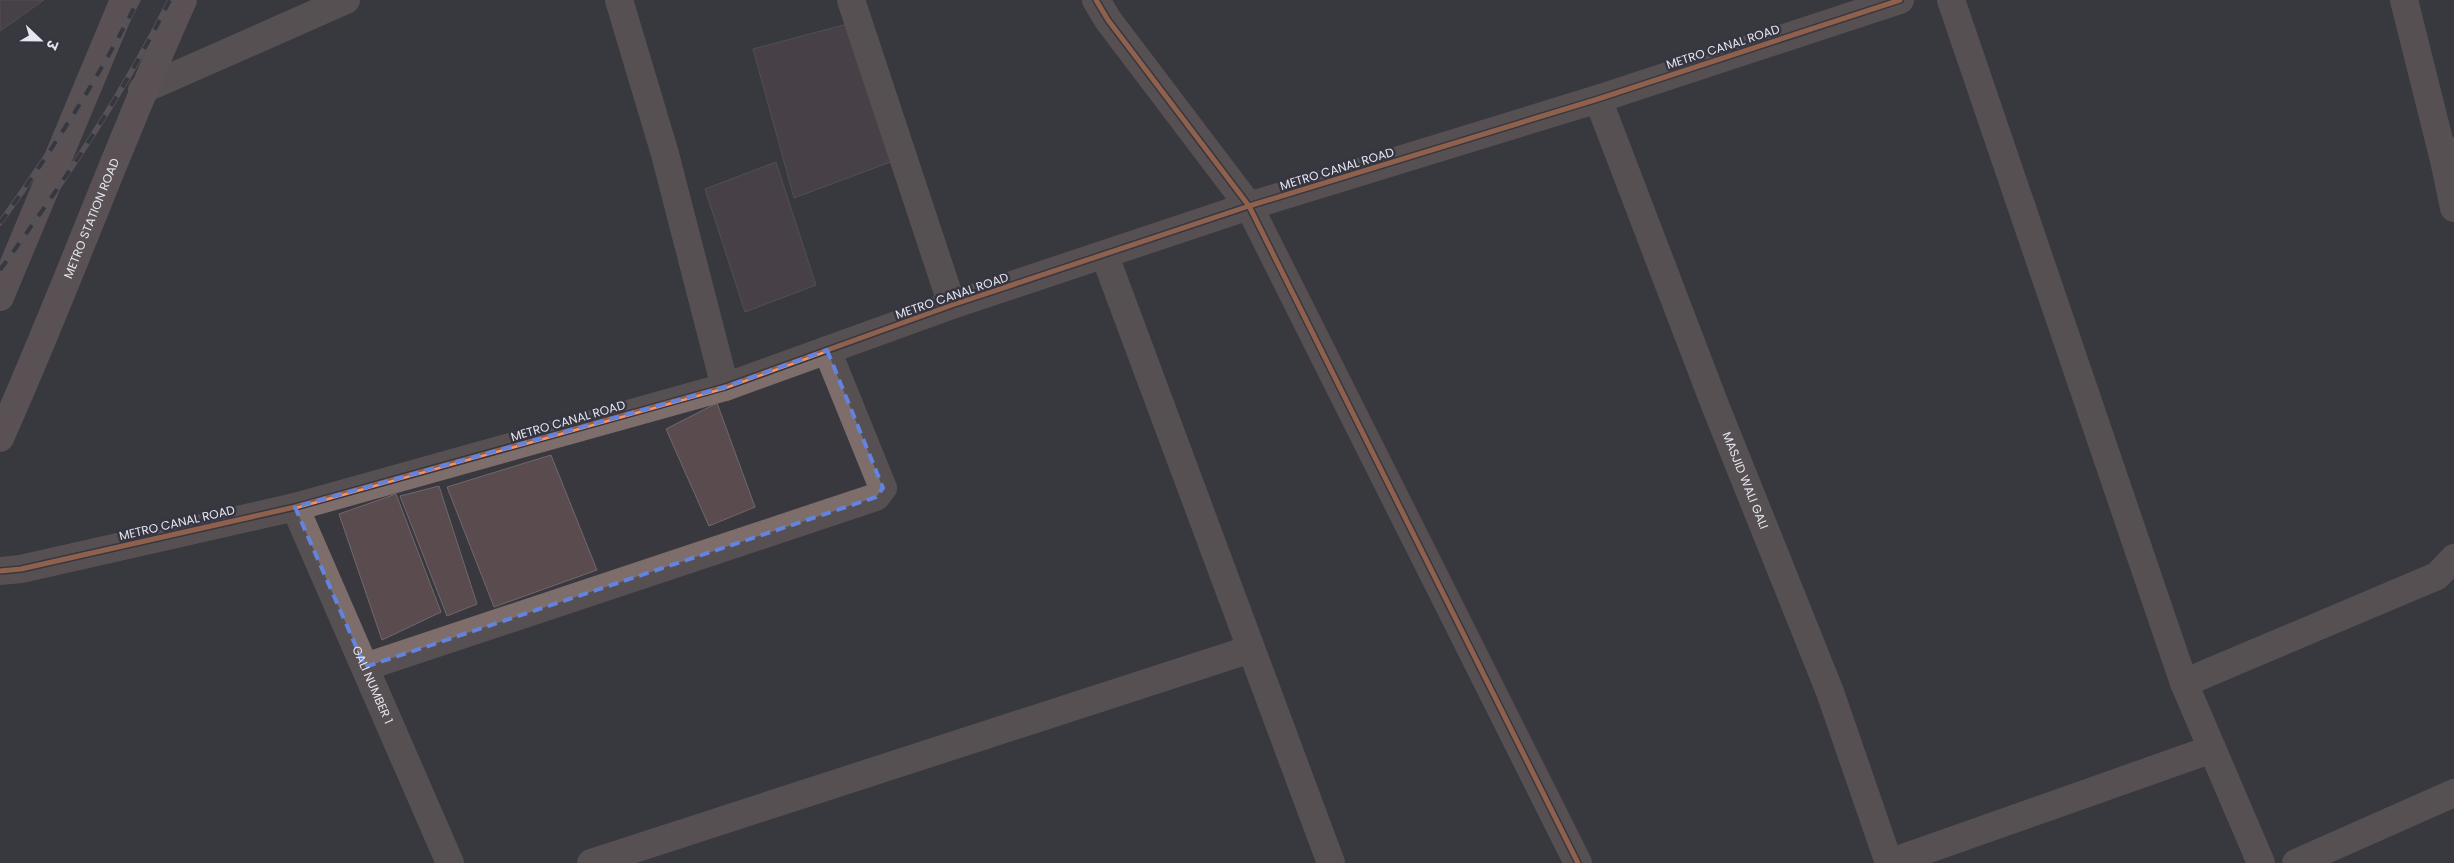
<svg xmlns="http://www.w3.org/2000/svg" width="2454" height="863" font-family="Poppins,'Noto Sans Devanagari',sans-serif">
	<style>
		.building { fill: #5a4b4e; stroke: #6d696c }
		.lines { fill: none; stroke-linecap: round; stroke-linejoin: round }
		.street { stroke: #7d6e6b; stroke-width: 28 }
		.secondary { stroke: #80706e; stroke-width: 28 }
		.rail-casing { stroke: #7a7273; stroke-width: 5.5 }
		.rail { stroke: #363542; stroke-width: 4; stroke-dasharray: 11; stroke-linecap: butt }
		.cycleway-casing { stroke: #363542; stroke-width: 8 }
		.cycleway { stroke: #f8935d; stroke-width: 5 }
		.marked { fill: none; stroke: #6383e0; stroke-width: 4; stroke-dasharray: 10 6; stroke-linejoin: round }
		.labels { text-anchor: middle; stroke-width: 5; stroke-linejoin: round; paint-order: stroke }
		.street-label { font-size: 12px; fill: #e6e6ee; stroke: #363542 }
	</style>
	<rect width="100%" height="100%" fill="#39383f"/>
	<path class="building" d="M0,0H44L0,31Z
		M851,23L896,160L794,198L753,49Z
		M776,162L816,285L745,312L705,189Z
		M717,403L755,507L709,526L666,429Z
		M551,455L597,570L494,607L447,487Z
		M439,486L477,604L447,616L400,496Z
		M396,494L441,612L382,640L339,514Z"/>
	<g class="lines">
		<g class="street">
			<path d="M619,0L665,154L725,387"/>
			<path d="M851,0L952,305"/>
			<path d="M1096,0L1108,20L1249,206L1578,863"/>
			<path d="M1951,0L2184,683L2261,863"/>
			<path d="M2404,0L2444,160"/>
			<path d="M142,90L346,0"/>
			<path id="s1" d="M1598,99L1715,405L1830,692L1889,863"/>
			<path d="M2454,151L2444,160L2454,208"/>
			<path d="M1105,256L1331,863"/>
			<path id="s2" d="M295,507L450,863"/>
			<path d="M0,571L21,569L295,507L725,387L952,305L1249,206L1598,99L1900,0"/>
			<path d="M365,667L876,497L883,488L827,350"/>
			<path d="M2184,683L2437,576L2454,558"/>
			<path d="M591,863L1251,649"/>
			<path d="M1889,863L2212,749"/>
			<path d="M2296,863L2454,793"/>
		</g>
		<g class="secondary">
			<path d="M0,297L124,0"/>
			<path id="s3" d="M0,438C65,293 118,144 183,0"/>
		</g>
		<defs>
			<path id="rail" d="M0,223C51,152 99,78 138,0
				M0,270C63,183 122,96 170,0"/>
		</defs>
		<use href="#rail" class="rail-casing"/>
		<use href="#rail" class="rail"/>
		<defs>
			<path id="cycleway" d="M1096,0L1108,20L1249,206L1578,863
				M0,571L21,569L295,507L725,387L952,305L1249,206L1598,99L1900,0"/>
		</defs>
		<use href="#cycleway" class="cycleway-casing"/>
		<use href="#cycleway" class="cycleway"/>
	</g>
	<path d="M0 0H2454V863H0ZM827,350L883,488L876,497L365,667L295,507L725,387Z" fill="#39383f" fill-opacity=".55" fill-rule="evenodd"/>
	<path class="marked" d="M827,350L883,488L876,497L365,667L295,507L725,387Z"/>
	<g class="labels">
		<g class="street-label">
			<text transform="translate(1723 47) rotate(-18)" y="4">METRO CANAL ROAD</text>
			<text transform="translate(1337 169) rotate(-17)" y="4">METRO CANAL ROAD</text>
			<text dy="4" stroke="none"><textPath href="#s3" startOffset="238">METRO STATION ROAD</textPath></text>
			<text transform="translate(952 296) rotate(-19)" y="4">METRO CANAL ROAD</text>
			<text transform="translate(568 421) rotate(-16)" y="4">METRO CANAL ROAD</text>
			<text dy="4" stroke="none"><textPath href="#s1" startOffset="409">MASJID WALI GALI</textPath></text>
			<text transform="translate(177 523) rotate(-13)" y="4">METRO CANAL ROAD</text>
			<text dy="4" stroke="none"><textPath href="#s2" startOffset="194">GALI NUMBER 1</textPath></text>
		</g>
	</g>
	<g transform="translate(40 40) rotate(112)" stroke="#363542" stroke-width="4" paint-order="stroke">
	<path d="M0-4L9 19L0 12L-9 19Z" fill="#e6e6ee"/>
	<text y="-8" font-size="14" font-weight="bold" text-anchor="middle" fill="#e6e6ee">उ</text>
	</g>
</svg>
